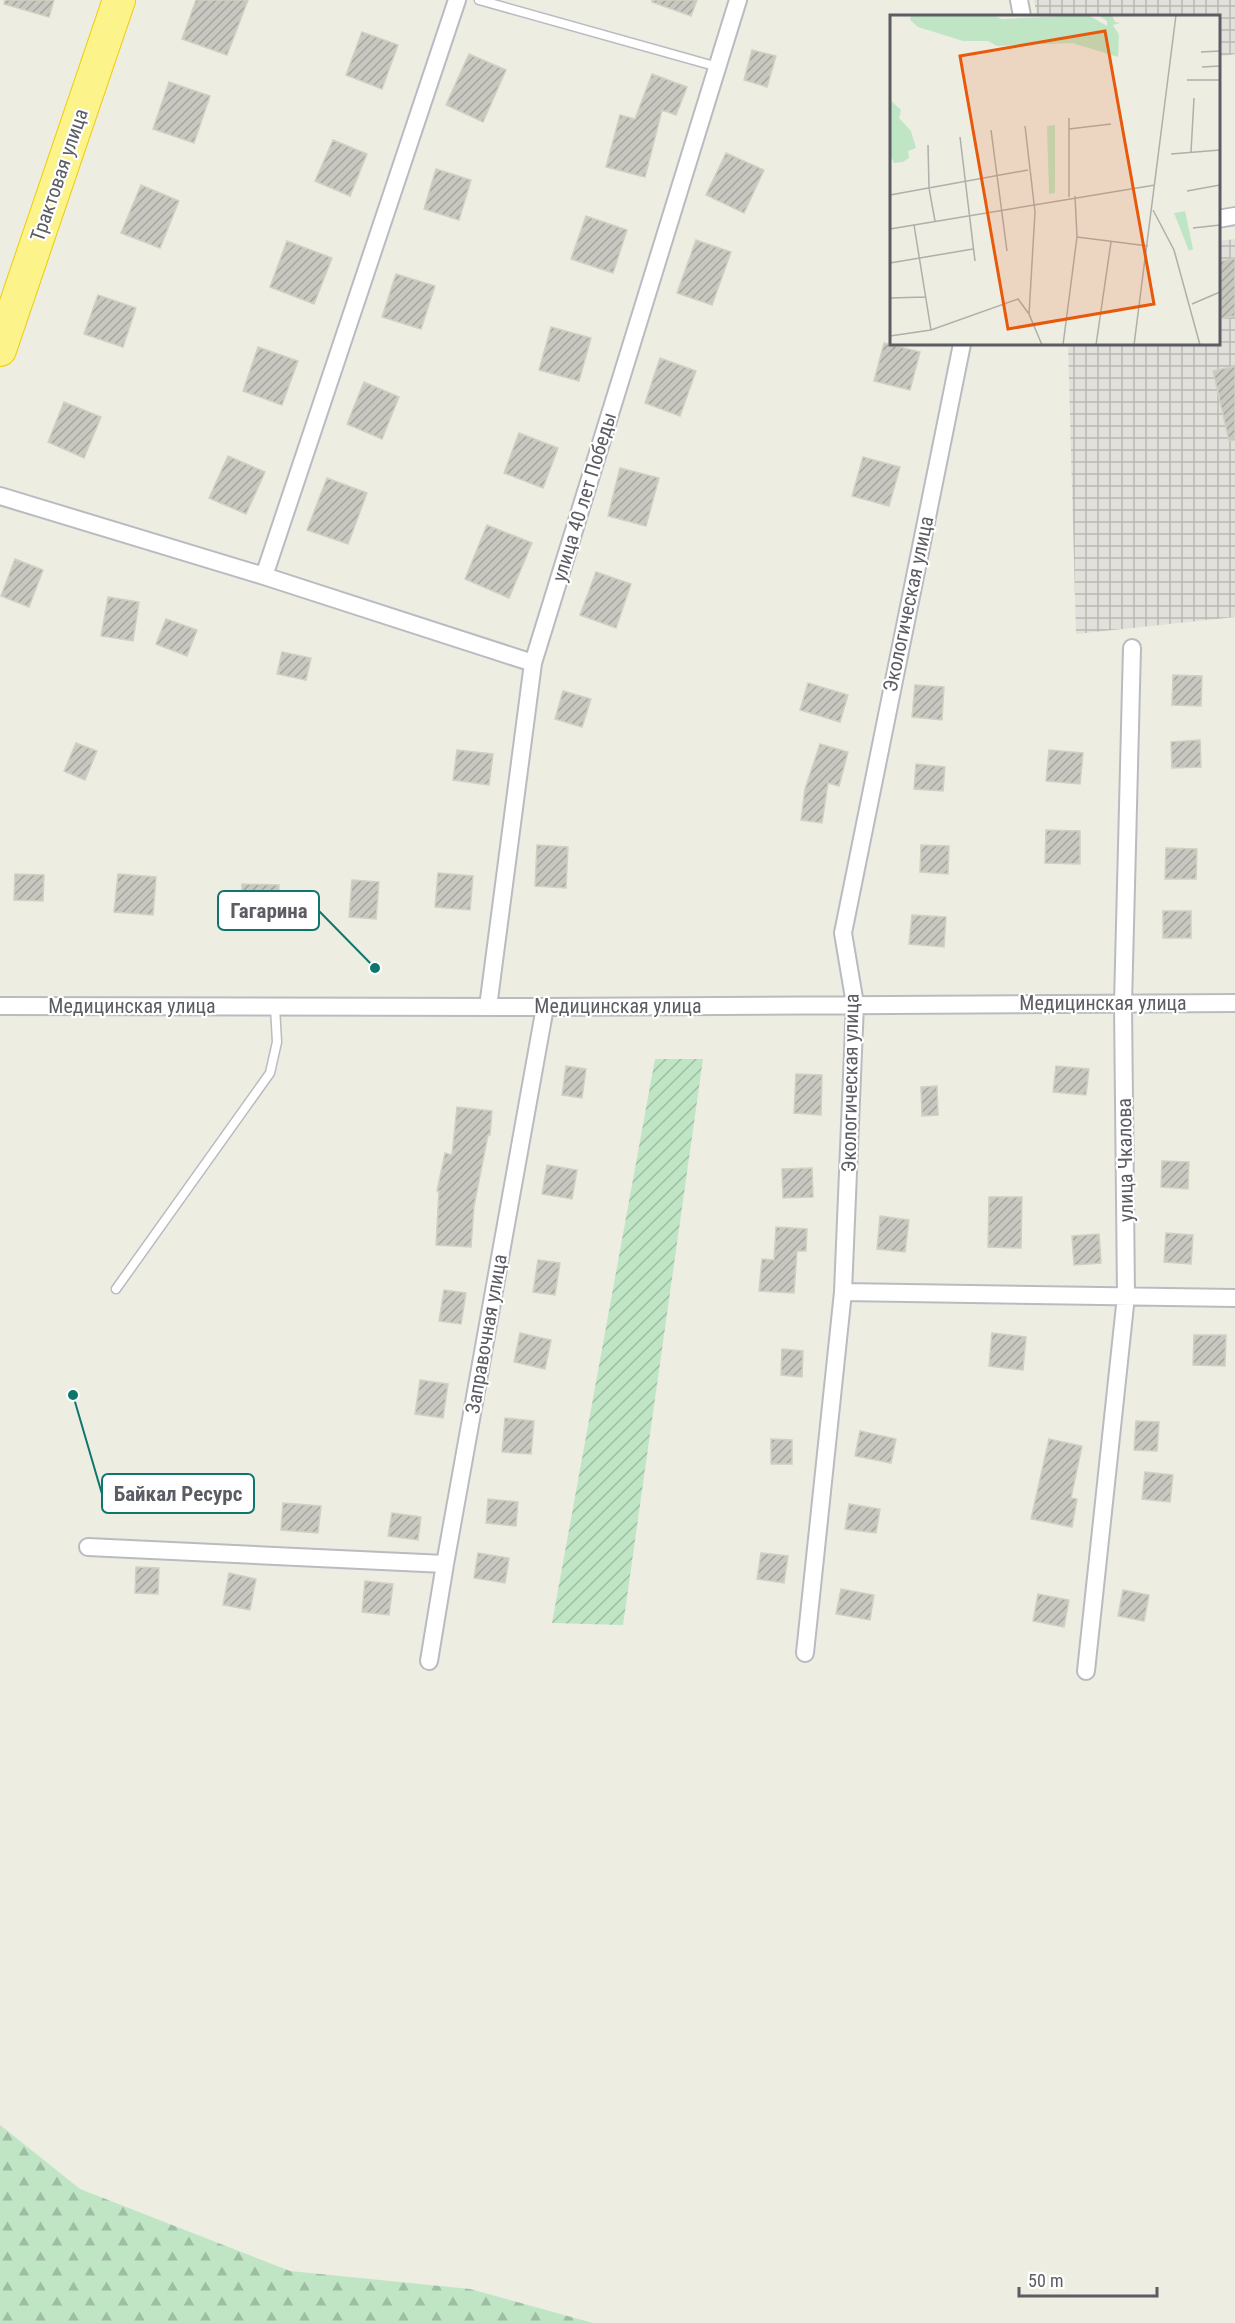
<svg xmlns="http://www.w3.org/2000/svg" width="1235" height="2323" font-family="'Roboto Condensed',sans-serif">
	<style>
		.industrial { fill: url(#industrial-grid) }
		.forest { fill: url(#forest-firs) }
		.garden { fill: url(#garden-furrows) }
		.building { fill: url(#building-hatch); stroke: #d2d0c1; stroke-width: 1.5 }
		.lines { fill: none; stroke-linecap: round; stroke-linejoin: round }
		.lane-casing { stroke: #babbc1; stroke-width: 11 }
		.street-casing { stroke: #babbc1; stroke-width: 20 }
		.highway-casing { stroke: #eecd01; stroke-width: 34 }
		.lane { stroke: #fff; stroke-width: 8 }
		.street { stroke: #fff; stroke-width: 16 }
		.highway { stroke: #fcf38b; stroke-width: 32 }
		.labels { text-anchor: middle; stroke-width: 4.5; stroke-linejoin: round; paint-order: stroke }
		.street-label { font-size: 20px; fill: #5b5d63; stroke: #fff }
		.inset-road { fill: none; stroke: #afafab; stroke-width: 1.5 }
		.view { fill: #e8590c; fill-opacity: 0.15; stroke: #e8590c; stroke-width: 3 }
		.inset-edge { fill: none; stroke: #5b5d63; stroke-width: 3 }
		.leader { fill: none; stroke: #0f766e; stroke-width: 2 }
		.callout-dot { fill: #0f766e; stroke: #fff; stroke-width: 2 }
		.callout { fill: #fff; stroke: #0f766e; stroke-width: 2 }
		.callout-label { font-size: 21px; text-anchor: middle; font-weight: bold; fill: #5b5d63 }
	</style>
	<defs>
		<pattern id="industrial-grid" width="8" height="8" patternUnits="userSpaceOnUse" patternTransform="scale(1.5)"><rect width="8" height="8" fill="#e1e0da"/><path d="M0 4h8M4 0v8" fill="none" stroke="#b9b9b4"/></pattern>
		<pattern id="forest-firs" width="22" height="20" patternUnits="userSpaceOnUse" patternTransform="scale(1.5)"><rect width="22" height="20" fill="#bfe5c5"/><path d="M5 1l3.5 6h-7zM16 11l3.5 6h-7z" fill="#9ebda4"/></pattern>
		<pattern id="garden-furrows" width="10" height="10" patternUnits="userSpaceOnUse" patternTransform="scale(1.5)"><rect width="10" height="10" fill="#bfe5c5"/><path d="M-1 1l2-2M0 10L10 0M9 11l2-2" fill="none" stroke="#9ebda4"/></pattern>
		<pattern id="building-hatch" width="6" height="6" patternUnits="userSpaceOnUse" patternTransform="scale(1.5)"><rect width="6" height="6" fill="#c8c7c0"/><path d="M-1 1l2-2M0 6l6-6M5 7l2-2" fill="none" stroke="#a5a5a0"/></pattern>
	</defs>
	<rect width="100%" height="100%" fill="#edede2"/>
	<path class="industrial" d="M1034,0H1235V54L1219,57L1218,16H1037Z
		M1235,239V617L1076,634L1068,344H1218L1219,241Z"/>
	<path class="forest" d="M0,2125L80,2189L290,2271L470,2289L593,2323H0Z"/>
	<path class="garden" d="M655,1059H703L623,1625L552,1623Z"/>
	<path class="building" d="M5,0H54L49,17L4,4Z
		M196,0H248L227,55L182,39Z
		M652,0H697L691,16L652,2Z
		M362,32L398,45L382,89L346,75Z
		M752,50L776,56L767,87L744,80Z
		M469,54L506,70L483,122L446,105Z
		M652,74L687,87L676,115L662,110L645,177L606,167L620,115L635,119Z
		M169,82L210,96L194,143L153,129Z
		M333,140L367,154L350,196L315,181Z
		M726,153L764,170L744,213L706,195Z
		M436,169L471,180L459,220L424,209Z
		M141,185L179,201L160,248L121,233Z
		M586,216L627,230L613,273L571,259Z
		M696,240L731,252L712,305L677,293Z
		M287,241L332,258L314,304L270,287Z
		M1235,258V316L1218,319V262Z
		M396,274L435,286L421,329L382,317Z
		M98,295L136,308L123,347L84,334Z
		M551,327L591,338L579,381L539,370Z
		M884,343L920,352L910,390L874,381Z
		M258,347L298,361L282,405L243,391Z
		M660,358L696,371L680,416L645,403Z
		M1235,366V440L1229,441L1213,371Z
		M364,382L399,397L382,439L347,424Z
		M64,402L101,417L84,458L48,442Z
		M519,433L558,448L543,488L504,473Z
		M228,456L265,472L246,514L209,498Z
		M863,457L900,467L889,506L852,496Z
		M620,468L659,478L646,526L608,516Z
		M327,478L367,493L348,544L307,530Z
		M487,525L532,543L509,598L465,579Z
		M15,559L43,570L29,607L1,596Z
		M596,572L631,584L616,628L580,615Z
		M108,597L139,602L133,641L101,636Z
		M166,619L197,630L187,656L156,644Z
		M282,652L311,658L306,680L277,674Z
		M1173,675L1202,676L1201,706L1172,705Z
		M808,683L848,695L840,722L800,710Z
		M915,685L944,687L942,720L912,717Z
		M563,691L591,699L582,727L555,719Z
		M1200,740L1201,767L1172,768L1171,742Z
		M76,743L97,751L85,780L64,771Z
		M820,744L848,752L839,786L828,783L822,823L801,820L805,789Z
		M457,750L493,754L489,785L453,780Z
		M1049,750L1083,753L1080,784L1046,781Z
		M916,764L945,767L943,791L914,789Z
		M1046,830L1080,831V864L1045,863Z
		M537,845L568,847L566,888L535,886Z
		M921,845L949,846L948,874L920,872Z
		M1166,848L1197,849L1196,879H1165Z
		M438,873L473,876L470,910L435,907Z
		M15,874L44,875L43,901L14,900Z
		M118,874L156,877L153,915L114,912Z
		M352,880L379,882L376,919L349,917Z
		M242,884L279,885L278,915L241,913Z
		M1163,911H1191V938H1163Z
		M912,915L946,917L944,947L909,944Z
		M566,1066L586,1069L582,1098L562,1095Z
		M1056,1066L1089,1069L1086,1095L1053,1092Z
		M796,1074L822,1075L821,1115L794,1113Z
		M937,1086L938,1115L922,1116L921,1087Z
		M457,1107L492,1111L490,1135H488L474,1206L471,1247L436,1245L439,1191H437L445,1153L452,1155Z
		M1162,1161L1189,1162L1188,1189L1161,1187Z
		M547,1165L577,1170L572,1199L542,1194Z
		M812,1168L813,1197L783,1198L782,1169Z
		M989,1197H1022L1021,1248L988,1247Z
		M880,1216L909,1220L905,1252L877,1249Z
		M776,1227L807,1229L806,1251H797L794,1293L759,1291L762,1259L774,1260Z
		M1166,1233L1193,1235L1191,1264L1164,1262Z
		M1099,1234L1101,1263L1074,1265L1072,1236Z
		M538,1260L560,1263L555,1295L533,1292Z
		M444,1290L466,1293L461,1324L439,1321Z
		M520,1333L551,1340L545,1369L514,1362Z
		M992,1333L1026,1337L1023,1370L989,1366Z
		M1194,1335H1226L1225,1366L1193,1365Z
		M782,1349L803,1351L802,1377L781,1375Z
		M420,1380L448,1384L443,1418L415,1414Z
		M505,1418L534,1421L531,1454L502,1452Z
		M1136,1421L1159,1422L1157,1451L1134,1450Z
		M860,1431L896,1439L891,1463L855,1456Z
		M771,1439L792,1440V1464H771Z
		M1049,1439L1082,1446L1071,1498L1077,1499L1072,1527L1031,1519Z
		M1145,1472L1173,1475L1170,1502L1142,1499Z
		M488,1499L518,1502L516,1526L486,1523Z
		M283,1503L321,1506L318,1533L281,1530Z
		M849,1504L880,1509L876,1533L845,1529Z
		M392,1513L421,1517L418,1540L388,1536Z
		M478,1553L509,1558L505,1583L474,1578Z
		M761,1553L788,1556L784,1583L757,1579Z
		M136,1567L159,1568L158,1594L135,1593Z
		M229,1573L256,1579L250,1610L223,1605Z
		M365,1581L393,1584L389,1615L362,1612Z
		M841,1589L874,1595L870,1620L836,1614Z
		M1123,1590L1149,1595L1144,1621L1118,1616Z
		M1038,1594L1069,1600L1064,1627L1033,1621Z"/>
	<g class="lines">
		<defs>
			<path id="lane" d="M479,0L718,67
				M116,1289L270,1073L277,1042L275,1007"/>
			<path id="street" d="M1019,0L1022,16
				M1218,219L1235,216
				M0,496L264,576L533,663
				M264,576L457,0
				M0,1006L545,1007L1235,1003
				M488,1007L533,663L738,0
				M843,1292L1235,1298
				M88,1547L445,1564
				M805,1653L843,1292L855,1004L843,933L962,344
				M429,1661L445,1564L545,1007
				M1086,1671L1126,1296L1123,1004L1132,648"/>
			<path id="highway" d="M0,350L119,0"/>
		</defs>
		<use href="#lane" class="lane-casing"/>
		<use href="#street" class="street-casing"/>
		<use href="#highway" class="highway-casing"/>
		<use href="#lane" class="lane"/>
		<use href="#street" class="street"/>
		<use href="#highway" class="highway"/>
	</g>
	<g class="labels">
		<g class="street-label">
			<text transform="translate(59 175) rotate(-71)" y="7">Трактовая улица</text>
			<text transform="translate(584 497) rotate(-73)" y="7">улица 40 лет Победы</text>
			<text transform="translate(908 604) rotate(-78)" y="7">Экологическая улица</text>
			<text x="1103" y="1010">Медицинская улица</text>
			<text x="132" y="1013">Медицинская улица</text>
			<text x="618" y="1013">Медицинская улица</text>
			<text transform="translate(850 1083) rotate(-89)" y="7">Экологическая улица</text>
			<text transform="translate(1125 1160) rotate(-91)" y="7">улица Чкалова</text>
			<text transform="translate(486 1334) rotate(-80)" y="7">Заправочная улица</text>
		</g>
	</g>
	<g transform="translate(890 15)">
		<rect width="330" height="330" fill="#edede2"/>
		<path d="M21,0H103L112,4L198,0L217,11V6L208,0H222L225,7L230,8L223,10L229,20L228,42L182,28L107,31L98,26H73L28,12L20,5ZM0,85L11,95L9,103L21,116L26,133L18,136L19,143L13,147L4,148L0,140Z" fill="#bfe5c5"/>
		<path d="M165,110V178L159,179L157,111ZM295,196L303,234L299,236L284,198Z" fill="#bfe5c5"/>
		<path class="inset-road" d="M311,37L330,36M312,52L330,51M297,65H330M135,111L145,197L139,299L152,330M179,114L221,109M101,115L117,236M70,122L85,246M38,130L39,173L45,206M301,137L304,83M281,139L330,135M297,176L330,170M0,180L138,155M179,182V103M263,195L284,235L310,330M24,210L41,315L128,284L139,299M303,213L330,210M0,214L265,170M187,222L258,231M0,248L83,234M0,283L35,282M302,289L330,277M0,321L41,315M173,330L187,222L185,181M206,330L221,227M244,330L286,0"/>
		<path class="view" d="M215,16L264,289L118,314L70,41Z"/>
		<rect width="330" height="330" class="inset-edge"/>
	</g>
	<path class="leader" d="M375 968L319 911M73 1395L102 1494"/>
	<g class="callout-dot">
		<circle cx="375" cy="968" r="6"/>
		<circle cx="73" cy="1395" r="6"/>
	</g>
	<g class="callout">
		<rect x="218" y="891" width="101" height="39" rx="6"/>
		<rect x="102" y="1474" width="152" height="39" rx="6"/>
	</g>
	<g class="callout-label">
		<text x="269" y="918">Гагарина</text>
		<text x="178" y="1501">Байкал Ресурс</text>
	</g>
	<path d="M1019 2287v9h138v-9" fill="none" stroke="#5b5d63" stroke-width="3"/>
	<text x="1028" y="2287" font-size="18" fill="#5b5d63" stroke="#ffffff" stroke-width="4.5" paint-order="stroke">50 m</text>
</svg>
